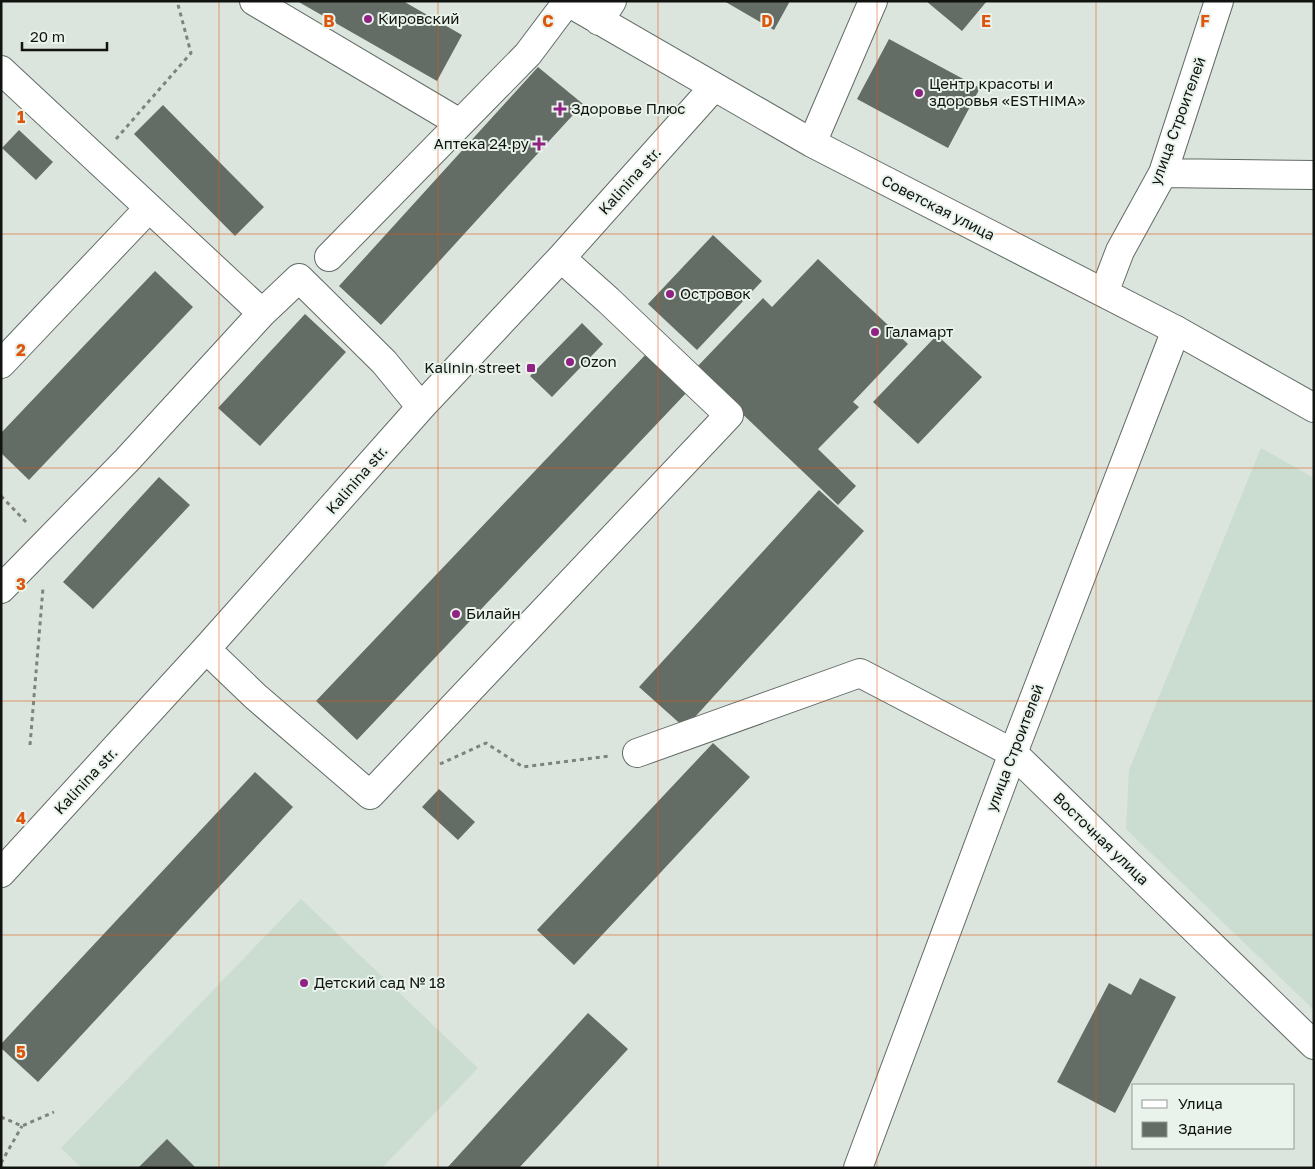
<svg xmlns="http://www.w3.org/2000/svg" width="1315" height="1169" font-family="'Golos Text',sans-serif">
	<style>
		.built { fill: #cbdcd0 }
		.building { fill: #646c66 }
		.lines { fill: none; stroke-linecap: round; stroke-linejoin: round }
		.minor-casing { stroke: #626b65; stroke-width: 30 }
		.major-casing { stroke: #626b65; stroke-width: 30 }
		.path { stroke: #7d837e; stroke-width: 3; stroke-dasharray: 4 4; stroke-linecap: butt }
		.minor { stroke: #fff; stroke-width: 28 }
		.major { stroke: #fff; stroke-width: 28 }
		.grid { fill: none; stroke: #dd560c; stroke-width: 1; stroke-opacity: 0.55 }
		.poi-dot { fill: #902284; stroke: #e9f3eb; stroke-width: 2 }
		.labels { text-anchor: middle; stroke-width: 4; stroke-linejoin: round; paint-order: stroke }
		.poi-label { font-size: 15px; fill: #101310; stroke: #e9f3eb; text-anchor: start }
		.street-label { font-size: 15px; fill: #101310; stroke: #e9f3eb }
		.grid-label { font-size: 16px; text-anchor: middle; font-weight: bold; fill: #dd560c; stroke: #e9f3eb; stroke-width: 4; stroke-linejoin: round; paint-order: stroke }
	</style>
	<rect width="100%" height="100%" fill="#dbe5de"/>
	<path class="built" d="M1261,448L1314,478V1010L1126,829L1129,770Z
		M301,899L478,1068L382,1168H82L61,1148Z"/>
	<path class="building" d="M297,1H403L462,35L437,81Z
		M724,1H790L774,30Z
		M926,1H987L962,31Z
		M889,39L980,88L948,148L857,99Z
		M538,67L583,104L381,325L339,286Z
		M163,105L264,207L235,236L134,134Z
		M19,130L53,162L36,180L2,148Z
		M713,235L762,281L697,350L648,304Z
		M818,259L908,344L853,402L859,407L818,449L856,486L838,505L695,369L763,298L772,307Z
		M155,271L193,307L29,480L1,453V433Z
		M305,314L346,352L260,446L218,408Z
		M582,323L603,344L552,397L530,376Z
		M937,335L982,377L918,444L873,402Z
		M648,352L689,390L357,740L316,701Z
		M159,477L190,505L93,609L63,582Z
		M819,490L864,531L685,728L639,687Z
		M713,743L750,777L574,965L537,930Z
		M255,772L293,807L38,1082L1,1048V1044Z
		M439,789L475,822L458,840L422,807Z
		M1140,978L1176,997L1115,1113L1057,1082L1109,983L1131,995Z
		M588,1013L628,1049L519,1168H447Z
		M167,1139L196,1168H138Z"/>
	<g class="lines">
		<defs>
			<path id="minor" d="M254,1L458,122
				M566,1L812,143L1176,330
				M599,21L612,1
				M1,70L262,313L299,278L384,362L421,407
				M812,143L873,1
				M1163,173L1314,175
				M329,257L528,54L567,2
				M1104,293L1120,251L1163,173L1219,1
				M1,364L149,208
				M1,589L127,460L262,313
				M206,649L255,696L370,795L729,415L608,300L561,258
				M637,753L860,673L1013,753L1314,1045
				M1,873L206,649L421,407L561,258L713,88"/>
			<path id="major" d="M858,1168L1013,753L1176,330L1314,408"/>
		</defs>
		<use href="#minor" class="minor-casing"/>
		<use href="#major" class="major-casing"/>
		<path class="path" d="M116,139L191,53L177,1
			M1,496L27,523
			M30,745L43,588
			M440,764L486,743L523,767L609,756
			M1,1117L22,1126L54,1112
			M1,1163L22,1126"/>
		<use href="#minor" class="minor"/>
		<use href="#major" class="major"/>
	</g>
	<path class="grid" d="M219,1V1168M438,1V1168M658,1V1168M877,1V1168M1096,1V1168M1,234H1314M1,468H1314M1,701H1314M1,935H1314"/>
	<g class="poi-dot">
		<circle cx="368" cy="19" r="5"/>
		<circle cx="919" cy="93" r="5"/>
		<path d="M557.5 101.5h5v5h5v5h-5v5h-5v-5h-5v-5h5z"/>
		<path d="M536.5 136.5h5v5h5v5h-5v5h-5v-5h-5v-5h5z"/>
		<circle cx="670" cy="294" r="5"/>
		<circle cx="875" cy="332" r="5"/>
		<circle cx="570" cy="362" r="5"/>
		<rect x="526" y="363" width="10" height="10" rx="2.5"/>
		<circle cx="456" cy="614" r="5"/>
		<circle cx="304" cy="983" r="5"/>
	</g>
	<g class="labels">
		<g class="poi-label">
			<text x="378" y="24">Кировский</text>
			<text x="929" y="89">Центр красоты и<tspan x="929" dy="17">здоровья «ESTHIMA»</tspan></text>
			<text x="571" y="114">Здоровье Плюс</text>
			<text x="529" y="149" text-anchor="end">Аптека 24.ру</text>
			<text x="680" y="299">Островок</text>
			<text x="885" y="337">Галамарт</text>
			<text x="580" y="367">Ozon</text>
			<text x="521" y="373" text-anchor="end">Kalinin street</text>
			<text x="466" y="619">Билайн</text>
			<text x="314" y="988">Детский сад № 18</text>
		</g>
		<g class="street-label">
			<text transform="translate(1178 121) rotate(-70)" y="5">улица Строителей</text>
			<text transform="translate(630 181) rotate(-48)" y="5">Kalinina str.</text>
			<text transform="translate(938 208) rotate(27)" y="5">Советская улица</text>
			<text transform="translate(357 480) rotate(-49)" y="5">Kalinina str.</text>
			<text transform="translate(1015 748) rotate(-69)" y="5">улица Строителей</text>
			<text transform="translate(86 781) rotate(-47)" y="5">Kalinina str.</text>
			<text transform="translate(1101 839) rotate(44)" y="5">Восточная улица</text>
		</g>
	</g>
	<g class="grid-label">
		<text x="329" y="27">B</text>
		<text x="548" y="27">C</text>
		<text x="767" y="27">D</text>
		<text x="986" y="27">E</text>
		<text x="1205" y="27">F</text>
		<text x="21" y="123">1</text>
		<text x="21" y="356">2</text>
		<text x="21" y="590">3</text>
		<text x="21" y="824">4</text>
		<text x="21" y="1058">5</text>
	</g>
	<rect width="1315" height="1169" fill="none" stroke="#101310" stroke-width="5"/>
	<rect x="1132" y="1084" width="162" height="65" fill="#e9f3eb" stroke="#929993"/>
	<rect x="1142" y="1100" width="25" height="8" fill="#ffffff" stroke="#929993"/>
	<text x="1178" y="1109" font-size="15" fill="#101310">Улица</text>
	<rect x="1142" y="1122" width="25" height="15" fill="#646c66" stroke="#929993"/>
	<text x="1178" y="1134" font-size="15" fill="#101310">Здание</text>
	<path d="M22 42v8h85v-8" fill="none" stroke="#101310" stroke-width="2.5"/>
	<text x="30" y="42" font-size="15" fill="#101310" stroke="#e9f3eb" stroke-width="4" paint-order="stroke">20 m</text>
</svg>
